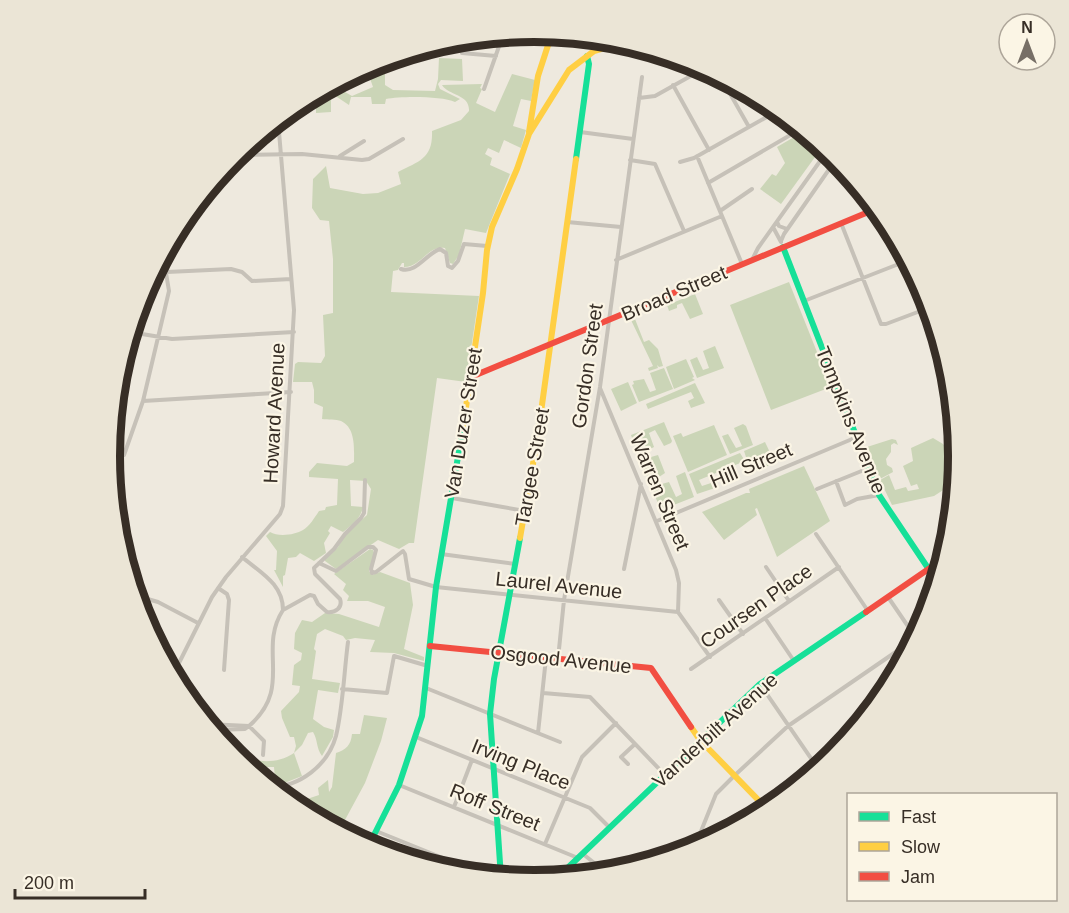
<svg xmlns="http://www.w3.org/2000/svg" width="1069" height="913" font-family="Helvetica,sans-serif">
	<style>
		.green { fill: #cbd5b7 }
		.lines { fill: none; stroke-linecap: round; stroke-linejoin: round }
		.street { stroke: #c6c1b8; stroke-width: 4 }
		.fast { stroke: #16e098; stroke-width: 6 }
		.slow { stroke: #ffcf43; stroke-width: 6 }
		.jam { stroke: #f24e42; stroke-width: 6 }
		.labels { text-anchor: middle; stroke-width: 4.5; stroke-linejoin: round; paint-order: stroke }
		.street-label { font-size: 20px; fill: #372e26; stroke: #fbf5e5 }
		.rim { fill: none; stroke: #372e26; stroke-width: 8 }
	</style>
	<rect width="100%" height="100%" fill="#eee9de"/>
	<path class="green" d="M439,58L462,59L463,81L441,80L438,84L440,89L460,99L455,102C442,96 401,96 386,99L385,104H372L371,97H351L349,105L331,93V112L316,113V94L338,82L345,92L352,96L373,87L366,67L372,64L375,73L385,74V85L393,90L435,91L438,79Z
		M512,74L535,80L531,101L521,99L513,126L526,130L521,148L504,140L499,153L488,148L485,154L492,158L490,165L510,174L486,233L465,229L459,255L453,264L450,263L445,248C427,245 422,267 404,267V263H402L398,270L393,271L391,292L479,296L466,382L437,378L414,543H409L399,549L378,540L336,569L325,561V558L338,547L345,535L367,515L371,489L366,481L350,480L351,506L363,507C361,518 352,525 343,532L331,526L328,531L330,533L324,543L326,553L314,561L300,553L296,557L288,558L285,575L283,576V587L274,570H276L277,551L266,536L270,532C278,537 295,535 303,530C309,527 315,517 319,511L325,510L326,507L337,505L338,479L309,477V472L317,463L347,466L354,462C354,449 356,428 341,421C336,419 328,420 322,419L323,407L314,403V390L312,382H293L295,364L298,362L321,363L325,356L323,315L333,313V259L329,221L320,220L312,208L313,179L326,166L330,188L363,194L378,193L401,184L398,172C420,161 433,158 432,131L461,120L469,111C470,94 449,96 442,85L482,84L480,88L482,89L476,103L495,112Z
		M799,127L823,146L781,204L760,189L772,174L776,176L785,163L777,147L801,133Z
		M789,282L831,387L771,410L730,305Z
		M695,294L703,314L690,319L682,303L677,305V308L669,311L667,305Z
		M635,319L644,342L649,340L658,349L663,366L659,367L657,365L658,368L649,371L648,368L653,366L631,320Z
		M715,346L724,368L697,378L690,360L697,357L703,370L709,368L703,351Z
		M686,359L694,377L692,378L695,380L674,389L666,367Z
		M664,368L673,389L639,402L632,385L634,384L633,381L644,379L650,392L656,390L650,373Z
		M628,382L637,403L621,411L611,389Z
		M695,383L705,403L691,408L688,401L694,398L691,392L648,409L646,404Z
		M664,422L672,441L671,443L664,446L655,430L649,433L654,447L648,450L649,452L638,455L631,435Z
		M743,424L746,426L753,445L730,454L722,436L728,434L736,448L742,446L734,428Z
		M714,425L727,455L688,472L673,436L681,433L683,437Z
		M933,438L943,444L951,454L955,452L959,454L957,481L934,496L892,505L880,480L889,475L895,490L906,487L908,491L919,489L917,484L911,486L903,466L913,461L911,448Z
		M892,439L896,440L898,445L894,443L891,445V452L886,459L887,465L892,468L893,472L880,479L867,447Z
		M765,442L775,463L753,472L752,467L766,460L764,454L747,460L744,451Z
		M740,453L745,461L699,480L702,486L717,481L718,487L697,494L689,474Z
		M650,455L651,457L658,455L665,473L659,477V480L650,483L640,459Z
		M804,466L830,521L777,557L757,508L755,509L757,515L724,540L702,512L746,493H750L749,489Z
		M685,472L694,497L661,510L651,487L669,482L676,497L682,494L676,476Z
		M370,549L373,550L374,553L369,571L372,575L380,572L410,583L413,605L404,649L424,657V661L394,653L370,652L375,640L355,638L346,640L343,636L325,629L317,634L314,649L316,651L312,679L340,683L338,693L318,690L313,719L324,727L334,730L333,737L322,756C316,748 318,740 313,732L308,733L302,745L294,753L302,776L282,784L281,779H275L274,767H261L260,779L233,755C253,761 275,766 294,753L296,746L294,737H290L282,718L281,711L299,692L300,686L292,685L294,665L301,660L302,653L294,649L295,633L302,620L312,622L325,613L339,614L379,627L385,607L368,601H347L349,596L343,590L346,584L334,574Z
		M364,715L387,718L381,741L365,783L339,831L292,804L319,795L318,788L328,780L329,792L332,787L336,753C346,750 351,745 352,734H360Z"/>
	<g class="lines">
		<path class="street" d="M587,37L596,50
			M464,38L462,53L496,56
			M402,56L411,55L414,51
			M720,76L749,127
			M673,85L709,150
			M484,89L503,35
			M728,90L736,85
			M639,98L655,96L705,68
			M580,132L633,139
			M236,155L302,154L362,160L369,159L403,139
			M340,156L364,141
			M697,156L742,264
			M630,160L655,164L684,231
			M680,162L694,158L779,110
			M708,183L799,130
			M720,211L752,189
			M567,222L621,227
			M777,222L779,226L787,229
			M841,223L881,324H886L931,307
			M773,227L781,242
			M781,241L784,234L837,158
			M616,260L722,216
			M752,260L758,248L828,150
			M401,269C416,274 427,253 440,249L446,253L448,266L452,268L458,261L464,244L487,246
			M167,272L231,269L242,272L252,281L291,279
			M804,301L909,260
			M130,332L172,339L294,332
			M600,388L676,570L679,583L678,612
			M143,401L291,392
			M124,455L143,401L169,291L164,261L165,251
			M836,481L845,505L857,499L879,495
			M817,489L869,468
			M452,498L525,511
			M657,521L857,437
			M816,534L868,611
			M441,554L515,564
			M242,557C261,573 283,584 283,610
			M319,563L336,571L368,547H373L376,550L371,569L372,573L376,572L403,551L405,554L409,579L436,587L678,612
			M766,567L789,601
			M624,569L641,484
			M218,588L227,594L229,600L224,670
			M134,595L158,602L198,623
			M888,597L916,638
			M719,600L743,634
			M283,610L310,595L314,596L318,604L327,612C335,613 343,608 340,599L315,574L314,568L334,549L345,534L361,518L364,513L365,480
			M678,612L710,657
			M765,618L794,661
			M558,659L564,600L600,387L642,77
			M691,669L839,567
			M171,674L174,673L212,597L226,577L280,514L283,506L294,310L278,120
			M760,684L819,770
			M426,688L560,742
			M342,689L387,693L394,656L428,666
			M543,693L590,697L664,774
			M207,724L249,726C294,687 257,650 283,610
			M212,730L245,729L249,726L264,741L263,755
			M538,733L546,658
			M416,737L590,808L609,827
			M628,764L621,757L635,744
			M399,785L578,858
			M270,787C300,787 328,765 336,736C343,707 344,672 348,642
			M454,807L472,760
			M767,809L815,765L845,745
			M376,831L490,877
			M545,844L582,757L616,723
			M693,851L716,794L734,776L788,726L916,638
			M583,854L608,874"/>
		<path class="fast" d="M576,159L589,64L587,56
			M783,247L879,495L938,583
			M368,847L399,785L422,716L436,587L463,427
			M501,878L490,714L494,679L520,538
			M556,879L760,684L866,612"/>
		<path class="slow" d="M529,132L538,76L552,33
			M463,427L483,293L487,250L492,227L517,169L529,134L569,70L594,51L625,42
			M520,538L537,441L576,159
			M691,727L700,740L769,811"/>
		<path class="jam" d="M471,377L878,208
			M866,612L946,557
			M430,646L651,668L691,727"/>
	</g>
	<g class="labels">
		<g class="street-label">
			<text transform="translate(674 293) rotate(-23)" y="7">Broad Street</text>
			<text transform="translate(587 366) rotate(-82)" y="7">Gordon Street</text>
			<text transform="translate(274 413) rotate(-87)" y="7">Howard Avenue</text>
			<text transform="translate(851 420) rotate(68)" y="7">Tompkins Avenue</text>
			<text transform="translate(463 423) rotate(-81)" y="7">Van Duzer Street</text>
			<text transform="translate(751 465) rotate(-23)" y="7">Hill Street</text>
			<text transform="translate(532 467) rotate(-80)" y="7">Targee Street</text>
			<text transform="translate(660 492) rotate(67)" y="7">Warren Street</text>
			<text transform="translate(559 585) rotate(6)" y="7">Laurel Avenue</text>
			<text transform="translate(756 606) rotate(-35)" y="7">Coursen Place</text>
			<text transform="translate(561 659) rotate(6)" y="7">Osgood Avenue</text>
			<text transform="translate(715 730) rotate(-42)" y="7">Vanderbilt Avenue</text>
			<text transform="translate(521 764) rotate(22)" y="7">Irving Place</text>
			<text transform="translate(495 807) rotate(22)" y="7">Roff Street</text>
		</g>
	</g>
	<path d="M0 0H1069V913H0ZM120 456a414 414 0 1 1 828 0a414 414 0 1 1-828 0Z" fill="#ebe5d6" fill-rule="evenodd"/>
	<path class="rim" d="M120 456a414 414 0 1 1 828 0a414 414 0 1 1-828 0Z"/>
	<rect x="847" y="793" width="210" height="108" fill="#fbf5e5" stroke="#ada599" stroke-width="1.5"/>
	<rect x="859" y="812" width="30" height="9" fill="#16e098" stroke="#ada599" stroke-width="1.5"/>
	<text x="901" y="823" font-size="18" fill="#372e26">Fast</text>
	<rect x="859" y="842" width="30" height="9" fill="#ffcf43" stroke="#ada599" stroke-width="1.5"/>
	<text x="901" y="853" font-size="18" fill="#372e26">Slow</text>
	<rect x="859" y="872" width="30" height="9" fill="#f24e42" stroke="#ada599" stroke-width="1.5"/>
	<text x="901" y="883" font-size="18" fill="#372e26">Jam</text>
	<g transform="translate(1027 42)"><circle r="28" fill="#fbf5e5" stroke="#ada599" stroke-width="1.5"/>
	<path d="M0-4.5L10 22L0 15L-10 22Z" fill="#776f66"/>
	<text y="-9" font-size="16" font-weight="bold" text-anchor="middle" fill="#372e26">N</text>
	</g>
	<path d="M15 889v9h130v-9" fill="none" stroke="#372e26" stroke-width="3"/>
	<text x="24" y="889" font-size="18" fill="#372e26" stroke="#fbf5e5" stroke-width="4.5" paint-order="stroke">200 m</text>
</svg>
